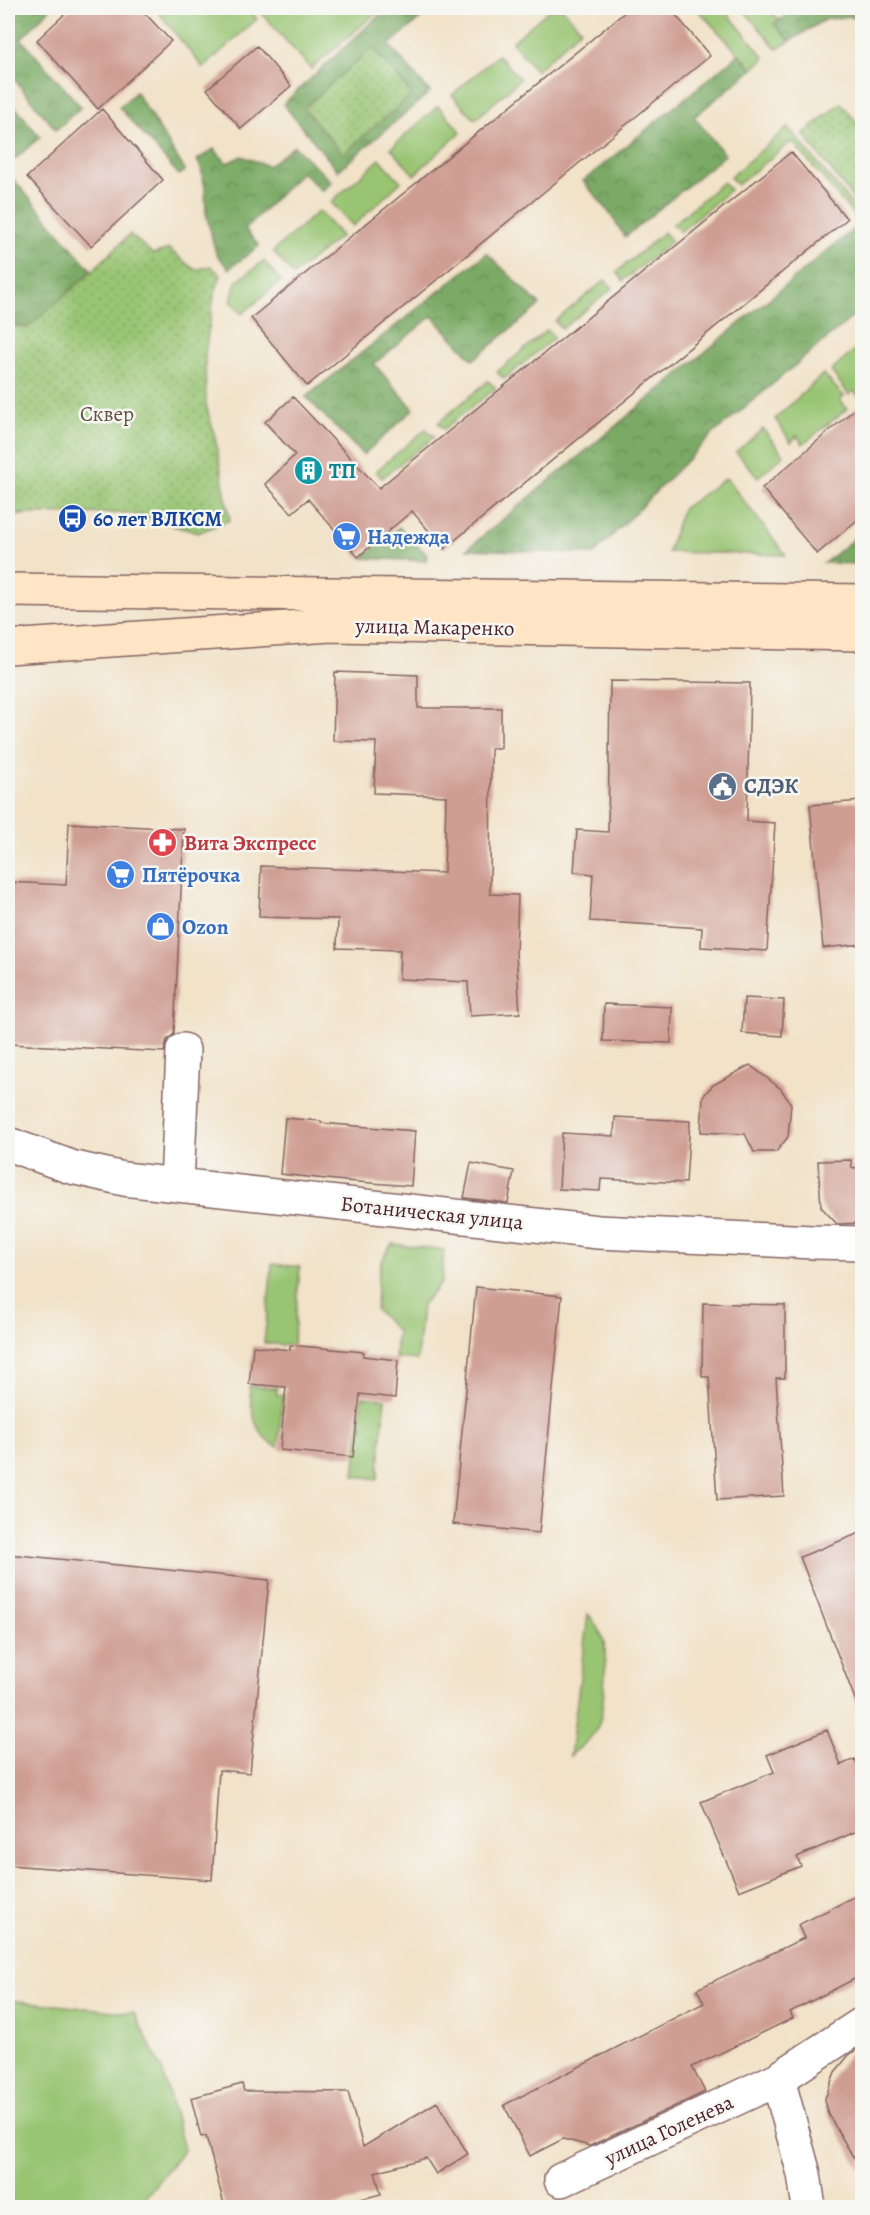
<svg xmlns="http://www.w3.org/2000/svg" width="870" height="2215" font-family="Alegreya,serif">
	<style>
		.green { fill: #99c573; stroke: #72724f; stroke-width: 1.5 }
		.forest { fill: url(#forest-crowns); stroke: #626448; stroke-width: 1.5 }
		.park { fill: url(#park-dots); stroke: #72724f; stroke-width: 1.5 }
		.building { fill: #cf9e93 }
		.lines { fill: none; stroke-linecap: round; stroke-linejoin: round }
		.street-casing { stroke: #846362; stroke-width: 36 }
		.secondary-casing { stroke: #846362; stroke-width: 36 }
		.street { stroke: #fff; stroke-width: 33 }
		.secondary { stroke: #fee5c5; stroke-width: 33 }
		.labels { text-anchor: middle; stroke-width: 5; stroke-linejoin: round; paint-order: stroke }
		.park-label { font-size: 21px; fill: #625141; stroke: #f6f6f2 }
		.culture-label { font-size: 21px; font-weight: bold; fill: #0d838f; stroke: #f6f6f2; text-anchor: start }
		.transit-label { font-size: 21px; font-weight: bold; fill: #164399; stroke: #f6f6f2; text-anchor: start }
		.shop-label { font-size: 21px; font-weight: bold; fill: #366cbe; stroke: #f6f6f2; text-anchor: start }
		.street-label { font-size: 21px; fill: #4a1f2b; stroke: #f6f6f2 }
		.service-label { font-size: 21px; font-weight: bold; fill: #4e5e75; stroke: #f6f6f2; text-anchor: start }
		.health-label { font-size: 21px; font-weight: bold; fill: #be3a42; stroke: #f6f6f2; text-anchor: start }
	</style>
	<defs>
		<pattern id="forest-crowns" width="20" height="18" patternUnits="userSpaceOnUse" patternTransform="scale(1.5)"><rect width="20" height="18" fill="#7aaa65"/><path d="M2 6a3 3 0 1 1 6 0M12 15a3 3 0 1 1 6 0" fill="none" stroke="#668a53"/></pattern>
		<pattern id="park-dots" width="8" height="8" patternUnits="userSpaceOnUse" patternTransform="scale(1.5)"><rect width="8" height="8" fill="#99c573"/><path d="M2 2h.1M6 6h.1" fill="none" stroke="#7f9f5f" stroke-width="1.8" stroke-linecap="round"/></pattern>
	</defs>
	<rect width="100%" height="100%" fill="#f6f6f2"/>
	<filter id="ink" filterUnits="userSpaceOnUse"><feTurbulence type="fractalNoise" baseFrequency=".0167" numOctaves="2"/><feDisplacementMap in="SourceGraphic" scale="12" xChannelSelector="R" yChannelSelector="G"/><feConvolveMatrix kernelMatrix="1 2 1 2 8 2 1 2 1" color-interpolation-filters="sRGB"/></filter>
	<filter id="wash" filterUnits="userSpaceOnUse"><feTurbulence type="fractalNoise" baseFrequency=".008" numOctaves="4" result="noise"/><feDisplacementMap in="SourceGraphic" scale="24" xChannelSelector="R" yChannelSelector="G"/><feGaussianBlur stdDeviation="1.35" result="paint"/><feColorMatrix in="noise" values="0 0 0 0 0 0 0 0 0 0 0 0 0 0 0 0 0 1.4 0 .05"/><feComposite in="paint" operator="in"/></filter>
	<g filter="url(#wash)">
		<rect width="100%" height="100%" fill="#f1e2c8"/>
		<path class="green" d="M155,8H247L257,19L203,68Z
			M257,8H382L311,69Z
			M551,8H562L581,29L536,71L512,42Z
			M696,8H723L765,58L753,69Z
			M742,8H769L779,20L775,24L790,41L777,49Z
			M498,55L520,79L475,120L452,95Z
			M438,106L461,132L414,175L391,148Z
			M788,127L859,213L855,217L792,141L737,185L730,177Z
			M380,159L401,182L353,226L331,202Z
			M723,182L730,190L680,232L673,224Z
			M319,211L341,236L293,275L273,251Z
			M664,232L672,241L623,281L617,272Z
			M264,261L281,281L242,314L231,301L236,282Z
			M605,280L613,288L562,329L555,321Z
			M547,330L554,338L504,379L497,372Z
			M862,344V396L860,398L854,391L849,395L831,371Z
			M823,374L844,396L840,400L847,409L803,444L797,436L791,442L775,419Z
			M488,381L496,388L444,429L438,423Z
			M426,429L434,437L382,478L376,471Z
			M763,429L784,455L758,477L736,452Z
			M726,478L786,555L668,552L682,509Z
			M392,1244L444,1250L442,1282L422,1305L417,1360L395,1358L397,1331L376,1310C377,1286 376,1263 392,1244Z
			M272,1264L300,1267L293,1346L264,1343Z
			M249,1386L277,1388V1395H283L278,1447C253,1436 252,1410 249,1386Z
			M362,1397L385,1399L378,1479L354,1476Z
			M588,1614C595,1622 601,1632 604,1642C607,1657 604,1712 598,1726C593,1738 579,1748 570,1756Z
			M8,2000L134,2013L162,2069L184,2149L140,2204L86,2208L8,2207Z"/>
		<path class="forest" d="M8,8H51L21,39L81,107L56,130L8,72Z
			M387,8H433L389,45L430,92L338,171L283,104Z
			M796,8H862V22L849,16L824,20L790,41L774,24Z
			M739,54L753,69L694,117L725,155L625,237L609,212L583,181Z
			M136,92L185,170L179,175L119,107Z
			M8,98L40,137L13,161L8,155Z
			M294,146L332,182L322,191L302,172L245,229L259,246L229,269L216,254L206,213L205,188L201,168L197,160L214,149L227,163L242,156L268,166Z
			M8,173L92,271L28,328L8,324Z
			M862,222V309L713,434L594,554L467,549Z
			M487,253L540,305L473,360L432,316L374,364L414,409L363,455L306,397Z
			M399,527L427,555L426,561L362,558Z
			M862,532V564L824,563Z"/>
		<path class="park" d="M372,48L412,94L343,154L304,108Z
			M841,103L862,129V210L803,134Z
			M130,234L153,254L169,249L195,270L211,266L221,275L214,296L205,353L206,405L215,437L230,520L198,533L130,513L25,514L8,518V324L28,328L92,271Z"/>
		<g id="blocks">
			<path class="building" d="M71,8H140L171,41L98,109L37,40Z
				M630,8H670L710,56L307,386L251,318Z
				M257,46L291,86L241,129L207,89Z
				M102,109L163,180L91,246L27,177Z
				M791,152L847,219L444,549L412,511L358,557L308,499L292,513L265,484L295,455L265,422L293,397L379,488Z
				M862,403V516L817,554L762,488Z
				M335,672L418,675V708H501V748H491L490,894L518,895L516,953L520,1013L470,1016L468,982L399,979L400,950L337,948L338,919L259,917L261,866L444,873L446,796L374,793L376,742L333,741Z
				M610,681L750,683L747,821L775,823L767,951L701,947L702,928L590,921L593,874L574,872L577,830L608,832Z
				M862,801V944L823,948L810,805Z
				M69,823L184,829L174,1034L167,1040L164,1052L8,1044V882L66,885Z
				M744,998L784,1000L782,1036L742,1033Z
				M604,1004L672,1007L671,1043L603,1041Z
				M750,1065L781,1089L791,1104L788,1137L776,1152H754L745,1134L701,1132L703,1096L713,1085Z
				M615,1117L690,1121L686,1183L601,1179L600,1191L559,1189L562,1133L614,1136Z
				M285,1118L321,1121V1123L415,1131L411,1186L345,1181L280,1174Z
				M851,1160L852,1168L862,1167V1223L837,1224L821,1207L818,1161Z
				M471,1163L514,1171L508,1203L464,1198Z
				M476,1287L562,1296L539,1533L453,1524Z
				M703,1303L785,1305V1378H776L784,1496L717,1500L709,1377H702Z
				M290,1345L364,1352L363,1356L398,1360L395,1398L360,1394L353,1457L280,1450L286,1387L249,1384L253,1346L290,1350Z
				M862,1532V1712H860L800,1557Z
				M8,1554L269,1580L250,1773L219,1770L212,1880L8,1865Z
				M827,1730L841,1765L855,1759L862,1777V1829L797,1857L801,1866L739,1891L701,1802L774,1772L767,1755Z
				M862,1893V1975L790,2012L793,2018L692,2067L705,2092L590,2146L563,2139L530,2156L504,2105L704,2003L697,1989L804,1938L798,1925Z
				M862,2046V2172L828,2114L824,2101L835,2072L849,2055Z
				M242,2084L244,2091L348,2092L363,2147L437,2102L468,2154L436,2174L426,2158L375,2172L381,2194L326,2208H225L206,2136L201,2137L191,2098Z"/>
		</g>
	</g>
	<g filter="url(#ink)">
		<use href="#blocks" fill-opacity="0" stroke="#846362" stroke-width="1.5"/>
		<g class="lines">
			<defs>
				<path id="street" d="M8,1144L71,1167L124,1179L598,1232L813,1242L862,1243
					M177,1185L183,1050
					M778,2079L804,2174L809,2208
					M561,2180L778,2079L862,2024"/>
				<path id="secondary" d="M8,590L862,601
					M8,647L331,625L862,634"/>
			</defs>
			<use href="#street" class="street-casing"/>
			<use href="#secondary" class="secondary-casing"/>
			<use href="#street" class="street"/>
			<use href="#secondary" class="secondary"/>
		</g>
	</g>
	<defs>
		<symbol id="building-disc" viewBox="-11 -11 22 22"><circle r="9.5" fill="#0f9aa8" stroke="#f6f6f2"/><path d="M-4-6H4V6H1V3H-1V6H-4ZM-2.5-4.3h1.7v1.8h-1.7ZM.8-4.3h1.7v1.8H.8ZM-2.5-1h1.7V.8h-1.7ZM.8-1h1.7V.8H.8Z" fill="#fff"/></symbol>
		<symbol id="bus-disc" viewBox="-11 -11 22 22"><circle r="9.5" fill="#1a4fb4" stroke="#f6f6f2"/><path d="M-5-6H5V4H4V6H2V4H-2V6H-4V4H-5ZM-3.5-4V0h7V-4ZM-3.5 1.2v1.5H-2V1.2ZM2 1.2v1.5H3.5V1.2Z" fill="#fff"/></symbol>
		<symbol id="supermarket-disc" viewBox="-11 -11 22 22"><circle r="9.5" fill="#3f7fe0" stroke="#f6f6f2"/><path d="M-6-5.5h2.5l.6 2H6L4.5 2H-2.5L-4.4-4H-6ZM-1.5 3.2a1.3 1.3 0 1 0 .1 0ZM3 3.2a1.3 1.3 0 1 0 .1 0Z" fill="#fff"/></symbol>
		<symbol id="civic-disc" viewBox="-11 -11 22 22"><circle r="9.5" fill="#5c6f8a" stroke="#f6f6f2"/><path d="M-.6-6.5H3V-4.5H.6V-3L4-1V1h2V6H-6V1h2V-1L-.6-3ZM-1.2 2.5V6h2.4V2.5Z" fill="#fff"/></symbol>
		<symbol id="pharmacy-disc" viewBox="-11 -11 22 22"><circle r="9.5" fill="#e0444e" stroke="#f6f6f2"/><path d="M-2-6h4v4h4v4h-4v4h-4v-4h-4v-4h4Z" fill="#fff"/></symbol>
		<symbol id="shop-disc" viewBox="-11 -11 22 22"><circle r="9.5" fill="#3f7fe0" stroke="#f6f6f2"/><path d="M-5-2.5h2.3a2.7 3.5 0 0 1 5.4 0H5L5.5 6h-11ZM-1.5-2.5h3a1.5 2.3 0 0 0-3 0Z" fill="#fff"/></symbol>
	</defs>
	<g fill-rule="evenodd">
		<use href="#building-disc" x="292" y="454" width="33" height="33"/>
		<use href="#bus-disc" x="56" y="502" width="33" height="33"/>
		<use href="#supermarket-disc" x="330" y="520" width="33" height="33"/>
		<use href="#civic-disc" x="706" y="770" width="33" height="33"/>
		<use href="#pharmacy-disc" x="146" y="826" width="33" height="33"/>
		<use href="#supermarket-disc" x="104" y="858" width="33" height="33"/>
		<use href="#shop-disc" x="144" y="910" width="33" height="33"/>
	</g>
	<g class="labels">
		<g class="park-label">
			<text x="107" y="421">Сквер</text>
		</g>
		<g class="culture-label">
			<text x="329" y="478">ТП</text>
		</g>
		<g class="transit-label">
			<text x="93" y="526">60 лет ВЛКСМ</text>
		</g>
		<g class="shop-label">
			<text x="367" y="544">Надежда</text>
			<text x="142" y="882">Пятёрочка</text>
			<text x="182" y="934">Ozon</text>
		</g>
		<g class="street-label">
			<text transform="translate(435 627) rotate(1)" y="7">улица Макаренко</text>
			<text transform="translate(432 1213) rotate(6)" y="7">Ботаническая улица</text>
			<text transform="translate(669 2130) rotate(-25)" y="7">улица Голенева</text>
		</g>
		<g class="service-label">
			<text x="744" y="793">СДЭК</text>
		</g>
		<g class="health-label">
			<text x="184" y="850">Вита Экспресс</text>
		</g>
	</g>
	<rect width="870" height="2215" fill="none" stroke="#f6f6f2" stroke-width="30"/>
</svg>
